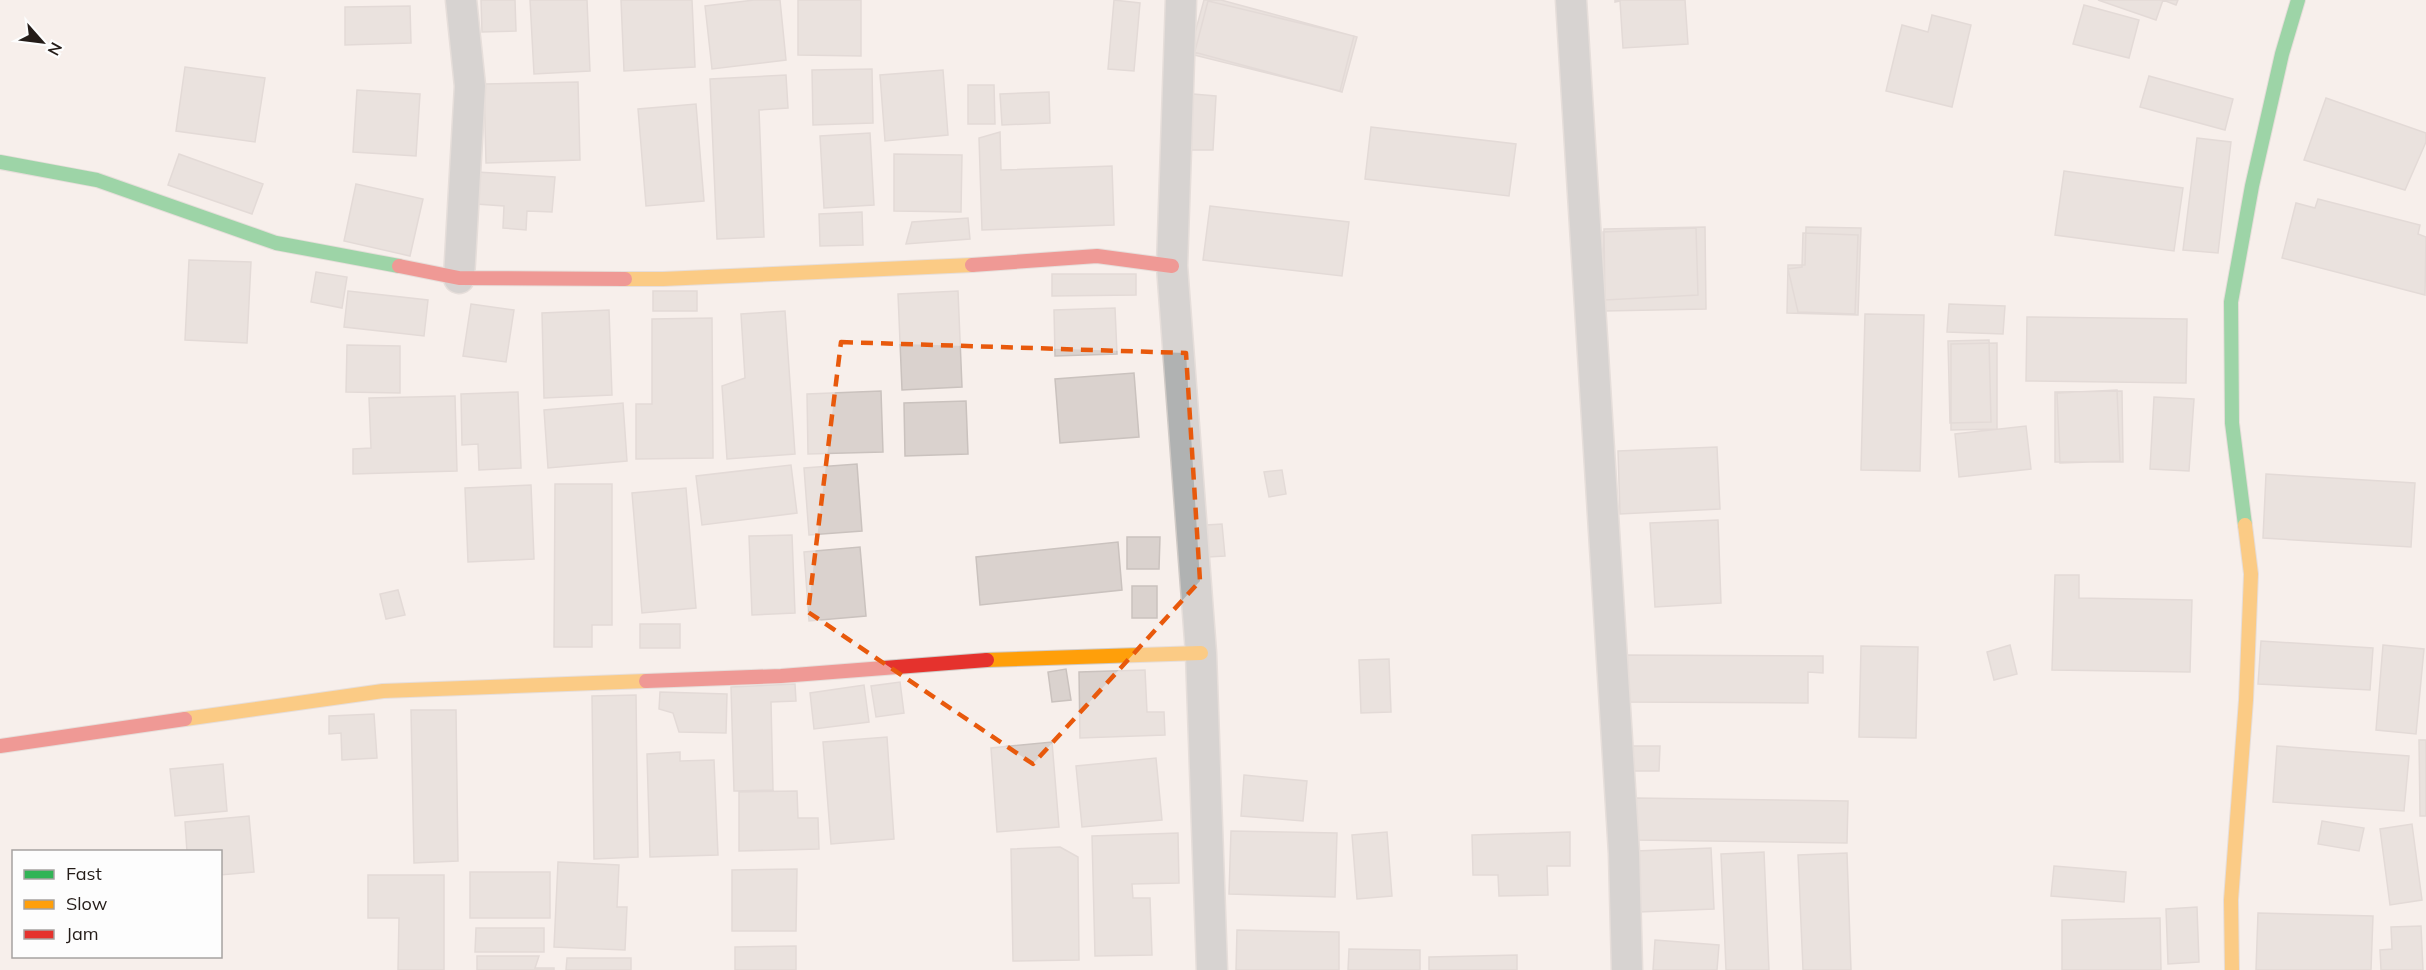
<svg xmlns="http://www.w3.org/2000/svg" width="2426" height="970" font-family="Mulish,sans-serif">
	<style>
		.building { fill: #dad2ce; stroke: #cac2be; stroke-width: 1.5 }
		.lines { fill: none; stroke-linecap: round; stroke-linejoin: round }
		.street-casing { stroke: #d0cac6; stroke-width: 33 }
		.fast-casing { stroke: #d0cac6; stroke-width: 16 }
		.slow-casing { stroke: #d0cac6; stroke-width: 16 }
		.jam-casing { stroke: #d0cac6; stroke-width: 16 }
		.street { stroke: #b0b2b2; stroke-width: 30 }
		.fast { stroke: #30b455; stroke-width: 14 }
		.slow { stroke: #ff9f0a; stroke-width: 14 }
		.jam { stroke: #e5322d; stroke-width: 14 }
		.marked { fill: none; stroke: #e8590c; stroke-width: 4.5; stroke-dasharray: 12 8; stroke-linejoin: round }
	</style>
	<rect width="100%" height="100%" fill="#f7efeb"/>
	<path class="building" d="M481,0H515L516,31L482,32Z
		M530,0H587L590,71L534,74Z
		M621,0H692L695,67L624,71Z
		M754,0H780L786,60L712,69L705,6Z
		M798,0H861V56L798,55Z
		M1114,0L1140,3L1134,71L1108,69Z
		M1204,0H1221L1357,37L1342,92L1190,51Z
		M1615,0H1685L1688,44L1623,48L1620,1L1615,2Z
		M2098,0H2178L2176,5L2163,0L2156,20Z
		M1208,1L1354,36L1340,91L1194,55Z
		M2084,5L2139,20L2129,58L2073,44Z
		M410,6L411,43L345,45V7Z
		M1932,15L1971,25L1952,107L1886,91L1902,25L1928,32Z
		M185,67L265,78L255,142L176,131Z
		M872,69L873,123L813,125L812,70Z
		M943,70L948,135L885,141L880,75Z
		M786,75L788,108L759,110L764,237L717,239L710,79Z
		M2149,76L2233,99L2225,130L2140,107Z
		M578,82L580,160L486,163L484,84Z
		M968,85H994L995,124H968Z
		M357,90L420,94L416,156L353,152Z
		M1049,92L1050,123L1002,125L1000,94Z
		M1193,94L1216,96L1213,150H1189Z
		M2326,98L2426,133V142L2405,190L2304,160Z
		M696,104L704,201L646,206L638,109Z
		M1371,127L1516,144L1509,196L1365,179Z
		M1000,132L1001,170L1112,166L1114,225L982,230L979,138Z
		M870,133L874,205L824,208L820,136Z
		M2197,138L2231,142L2218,253L2183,250Z
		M179,154L263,184L252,214L168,185Z
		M894,154L962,155L961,212L894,211Z
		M2064,171L2183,188L2174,251L2055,235Z
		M477,172L555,177L552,212L527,211L526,230L503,228L504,206L476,204Z
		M356,184L423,199L410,256L344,241Z
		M2318,199L2420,225L2418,234L2426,237L2425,295L2282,258L2296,203L2315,208Z
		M1210,206L1349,222L1342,276L1203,260Z
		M862,212L863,245L820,246L819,214Z
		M968,218L970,239L906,244L912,222Z
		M1705,227L1706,309L1605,311L1604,229Z
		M1806,227L1861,228L1858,315L1787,313L1788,265H1805Z
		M1696,228L1698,295L1605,300L1603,232Z
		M1803,233L1858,235L1855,314L1798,312L1788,269L1802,267Z
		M189,260L251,262L247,343L185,340Z
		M316,272L347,277L342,308L311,302Z
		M1052,274H1136V295L1052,296Z
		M348,291L428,300L424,336L344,327Z
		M653,291H697V311H653Z
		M958,291L962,387L902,390L898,294Z
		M471,304L514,310L506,362L463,356Z
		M1949,304L2005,306L2003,334L1947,332Z
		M1115,308L1117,354L1055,356L1054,310Z
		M609,310L612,395L544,398L542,313Z
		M785,311L795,454L727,459L722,386L745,378L741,314Z
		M1865,314L1924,315L1920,471L1861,470Z
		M2027,317L2187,319L2186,383L2026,381Z
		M712,318L713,458L636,459V404H652V319Z
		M1989,340L1991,422L1950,423L1948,341Z
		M1997,343V429L1951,430V344Z
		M347,345L400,346V393L346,392Z
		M1134,373L1139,437L1060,443L1055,379Z
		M2117,390L2120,461L2060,463L2057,393Z
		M881,391L883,452L808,454L807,394Z
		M2122,391L2123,462H2055V392Z
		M518,392L521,468L479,470L478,444L462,445L461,394Z
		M455,396L457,471L353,474V449L371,448L369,398Z
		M2154,397L2194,399L2189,471L2150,469Z
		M966,401L968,454L905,456L904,403Z
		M623,403L627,461L548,468L544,410Z
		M2026,426L2031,469L1959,477L1955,434Z
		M1717,447L1720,509L1620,514L1618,451Z
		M857,464L862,531L809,535L804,468Z
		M791,465L797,513L702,525L696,476Z
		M1282,470L1286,494L1269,497L1264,472Z
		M2266,474L2415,483L2411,547L2263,538Z
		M555,484H612V625H592V647H554Z
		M531,485L534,559L468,562L465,488Z
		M686,488L696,608L642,613L632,493Z
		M1718,520L1721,603L1655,607L1650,523Z
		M1222,524L1225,556L1208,557L1206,525Z
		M792,535L795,613L752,615L749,536Z
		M1127,537H1160L1159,569H1127Z
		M1118,542L1122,590L980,605L976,557Z
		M860,547L866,616L809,621L804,552Z
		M2055,575H2079V598L2192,600L2190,672L2052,670Z
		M1132,586H1157V618H1132Z
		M398,590L405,615L386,619L380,594Z
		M640,624H680V648H640Z
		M2261,641L2373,648L2370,690L2258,684Z
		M2010,645L2017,674L1994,680L1987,652Z
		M2383,645L2424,649L2416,734L2376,730Z
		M1861,646L1918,647L1916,738L1859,737Z
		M1625,655L1823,656V673L1808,672V703L1624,702Z
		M1389,659L1391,712L1361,713L1359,660Z
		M1066,669L1071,700L1052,702L1048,672Z
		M1145,670L1147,712H1164L1165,735L1080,738L1079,672Z
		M900,682L904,713L876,717L871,686Z
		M795,684L796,701L771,702L773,790L734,791L731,687Z
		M864,685L869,722L814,729L810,693Z
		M660,692L727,694L726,733L679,732L673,713L659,709Z
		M636,695L638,857L594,859L592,696Z
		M411,710H456L458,861L414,863Z
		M374,714L377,758L342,760L341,733L329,734V716Z
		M887,737L894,839L831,844L823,742Z
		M2419,740H2426V816H2420Z
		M1052,742L1059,827L997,832L991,748Z
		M1626,746H1660L1659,771H1625Z
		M2277,746L2409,756L2404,811L2273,802Z
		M680,752V761L714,760L718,855L650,857L647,754Z
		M1156,758L1162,820L1082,827L1076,766Z
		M223,764L227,811L175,816L170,769Z
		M1244,775L1307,781L1303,821L1241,816Z
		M797,791L798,818H818L819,849L739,851V792Z
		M1636,798L1848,801L1847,843L1635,840Z
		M249,816L254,872L220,875V852H187L185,822Z
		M2322,821L2364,828L2359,851L2318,844Z
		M2412,824L2422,900L2390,905L2380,829Z
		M1231,831L1337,833L1335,897L1229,894Z
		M1387,832L1392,896L1357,899L1352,835Z
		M1570,832V866H1547L1548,895L1499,896L1498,875H1473L1472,835Z
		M1178,833L1179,883L1132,884L1133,898H1150L1152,955L1095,956L1092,836Z
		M1060,847L1078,857L1079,960L1013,961L1011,849Z
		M1711,848L1714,909L1639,912L1636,851Z
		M1764,852L1769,970H1726L1721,854Z
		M1847,853L1851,970H1803L1798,855Z
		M558,862L619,865L617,907H627L625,950L554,947Z
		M2054,866L2126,872L2124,902L2051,896Z
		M797,869L796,931H732V870Z
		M470,872H550V918H470Z
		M368,875H444V970H398L399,918H368Z
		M2197,907L2199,962L2168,964L2166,909Z
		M2258,913L2373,916L2371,970H2256Z
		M2160,918L2161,970H2062V920Z
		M2421,926L2423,970H2381L2380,950L2392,949L2391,927Z
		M476,928H544V952H475Z
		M1237,930L1339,932V970H1236Z
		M1655,940L1719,945L1717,970H1653Z
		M796,946V970H735V947Z
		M1349,949L1420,950V970H1348Z
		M1517,955V970H1429V957Z
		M477,956H539L535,968H554V970H477Z
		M567,958H631V970H566Z"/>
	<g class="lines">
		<defs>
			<path id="street" d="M1181,0L1172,266L1201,653L1212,970
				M1571,0L1624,853L1627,970
				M459,278L470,86L461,0"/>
			<path id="fast" d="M0,162L97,180L276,243L399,266
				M2245,525L2232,423L2231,302L2252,186L2282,54L2298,0"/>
			<path id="slow" d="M625,279H663L972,265
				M987,660L1201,653
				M185,719L383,691L646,681
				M2232,970L2231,900L2246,700L2251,574L2245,525"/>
			<path id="jam" d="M972,265L1097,256L1172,266
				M399,266L459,278L625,279
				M646,681L781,676L987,660
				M0,746L185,719"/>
		</defs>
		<use href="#street" class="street-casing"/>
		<use href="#fast" class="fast-casing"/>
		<use href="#slow" class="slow-casing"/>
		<use href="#jam" class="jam-casing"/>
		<use href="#street" class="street"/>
		<use href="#fast" class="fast"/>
		<use href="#slow" class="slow"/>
		<use href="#jam" class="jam"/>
	</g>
	<path d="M0 0H2426V970H0ZM841,342L1186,353L1200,581L1033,764L808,612Z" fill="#f7efeb" fill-opacity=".55" fill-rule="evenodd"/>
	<path class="marked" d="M841,342L1186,353L1200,581L1033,764L808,612Z"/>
	<rect x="12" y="850" width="210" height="108" fill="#fdfdfd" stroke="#a6a3a1" stroke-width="1.5"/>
	<rect x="24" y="870" width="30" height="9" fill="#30b455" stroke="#a6a3a1" stroke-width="1.5"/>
	<text x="66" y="880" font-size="18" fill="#241c18">Fast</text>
	<rect x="24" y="900" width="30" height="9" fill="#ff9f0a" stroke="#a6a3a1" stroke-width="1.5"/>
	<text x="66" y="910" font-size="18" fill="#241c18">Slow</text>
	<rect x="24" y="930" width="30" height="9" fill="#e5322d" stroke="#a6a3a1" stroke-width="1.5"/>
	<text x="66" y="940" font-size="18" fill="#241c18">Jam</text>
	<g transform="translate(42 42) rotate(118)" stroke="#fdfdfd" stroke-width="4.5" paint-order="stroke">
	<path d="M0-4.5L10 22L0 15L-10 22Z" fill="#241c18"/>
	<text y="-9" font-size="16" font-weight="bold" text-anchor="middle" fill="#241c18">N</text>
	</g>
</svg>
